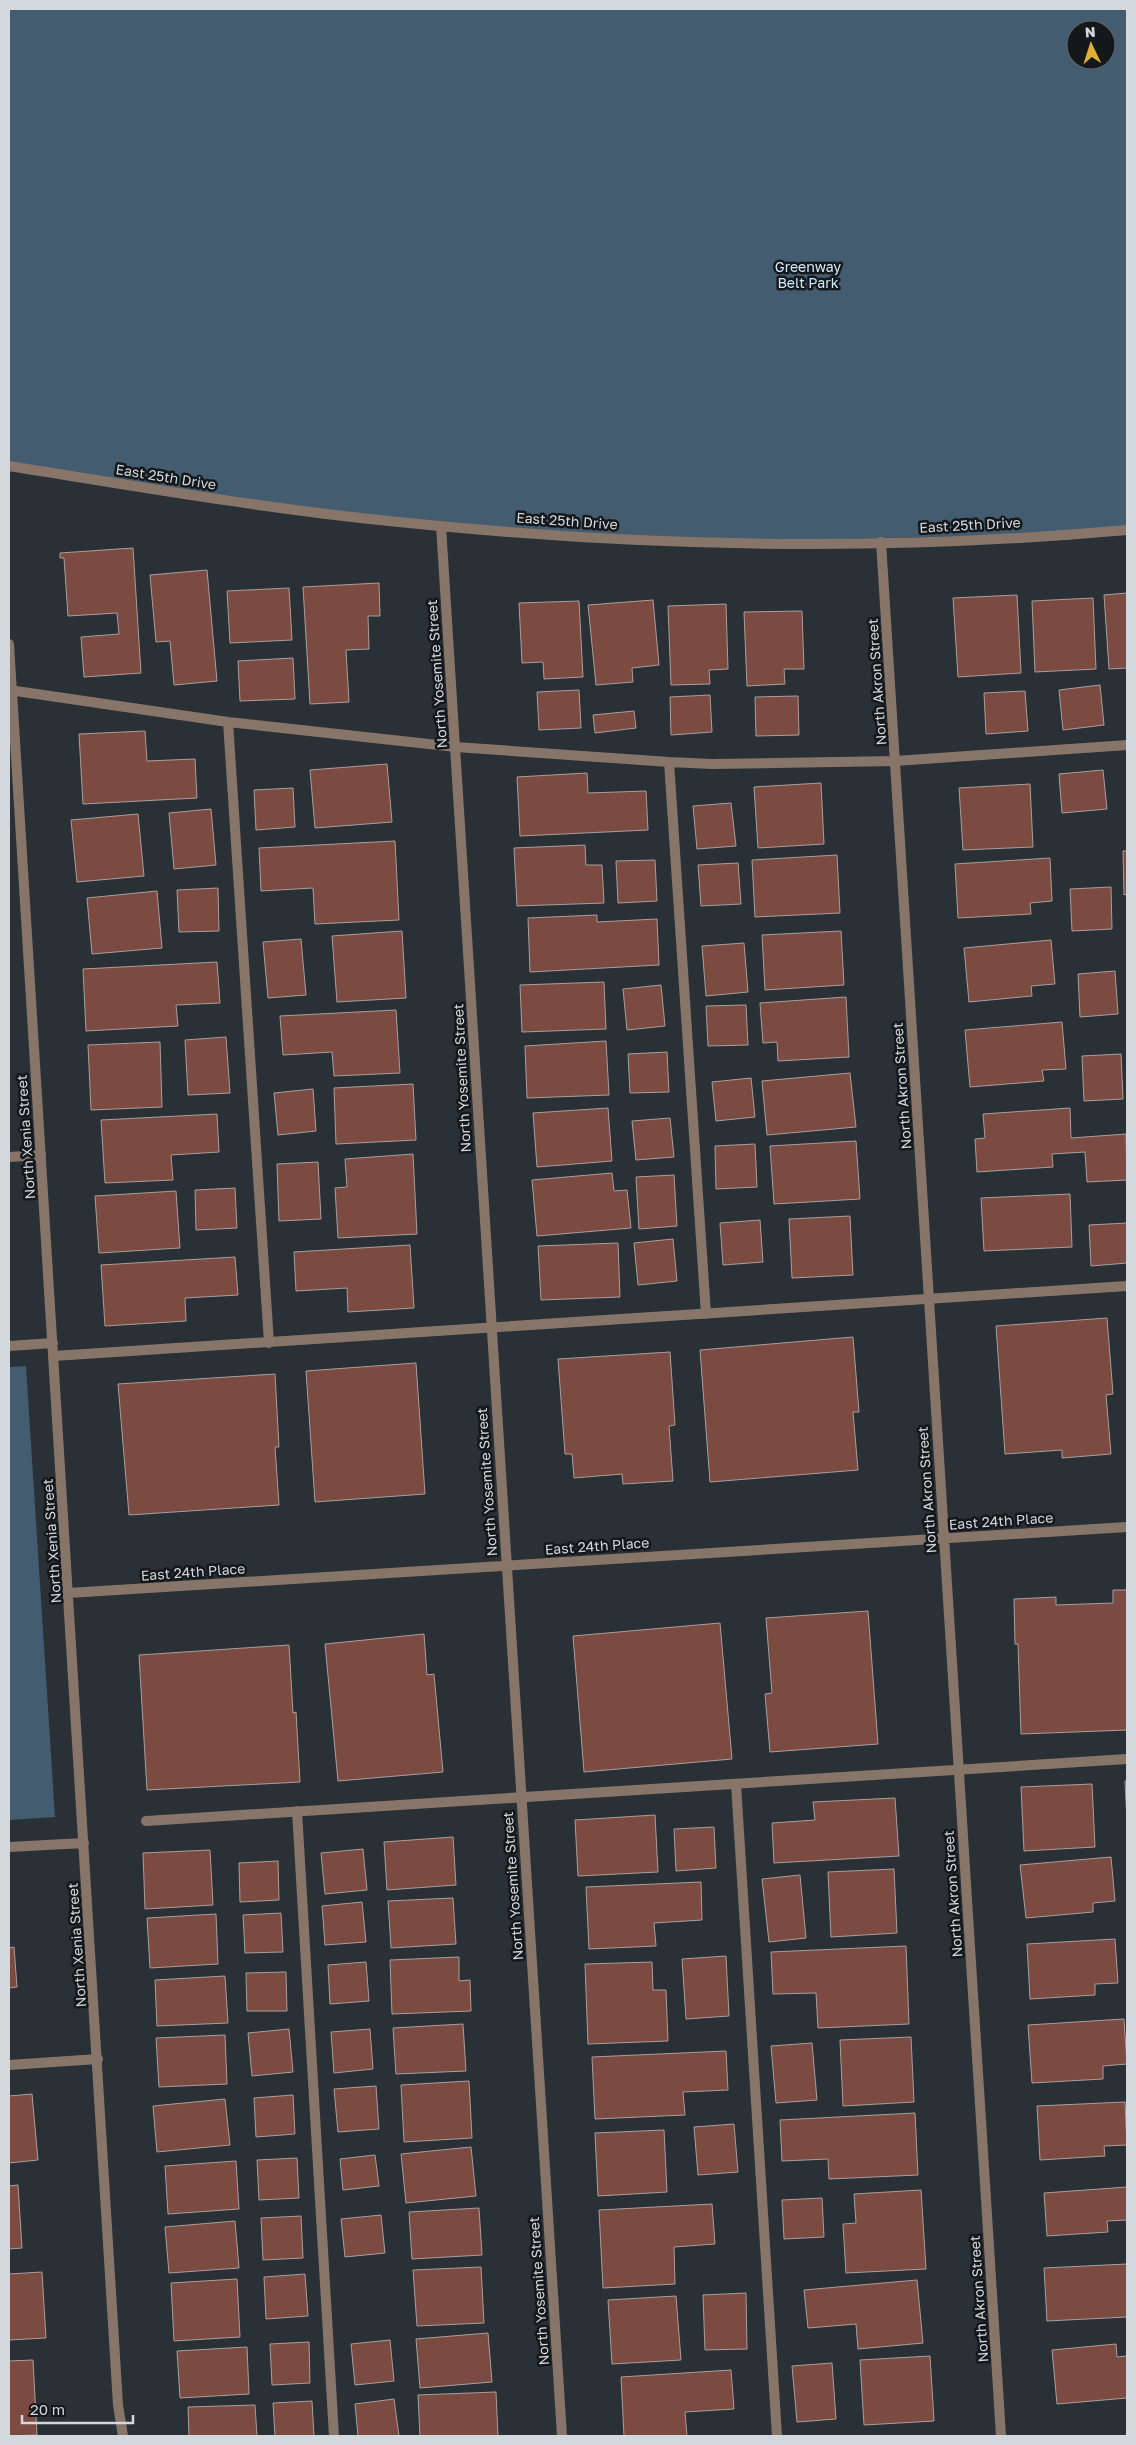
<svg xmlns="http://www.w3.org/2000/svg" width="1136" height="2445" font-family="'Golos Text',sans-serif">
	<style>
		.green { fill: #435c6f; fill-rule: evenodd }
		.building { fill: #7b4b42; stroke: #ab9e9c }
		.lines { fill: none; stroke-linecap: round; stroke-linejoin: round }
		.service { stroke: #887569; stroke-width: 10 }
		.minor { stroke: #887569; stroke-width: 10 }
		.tertiary { stroke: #887569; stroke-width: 10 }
		.labels { text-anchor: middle; stroke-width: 5; stroke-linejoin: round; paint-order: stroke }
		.park-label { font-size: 14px; fill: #cee8fc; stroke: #15181b }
		.street-label { font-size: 14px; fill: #d3d8dc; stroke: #15181b }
	</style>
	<rect width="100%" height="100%" fill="#293137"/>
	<path class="green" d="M9,9H1127V530L1093,533L723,542L441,526L9,466ZM1076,30H1106V60H1076Z
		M26,1366L55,1817L9,1820V1367Z"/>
	<path class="building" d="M133,548L141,673L84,677L81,637L119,634L117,613L68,616L64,558H60V553Z
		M207,570L217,681L174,685L170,641L156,642L150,575Z
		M379,583L380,616H368L369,649L346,650L349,702L310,704L303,587Z
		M289,588L292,640L230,643L227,591Z
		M1127,593V668L1109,669L1104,595Z
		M1017,595L1021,673L958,677L953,598Z
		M1093,598L1096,669L1035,672L1032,601Z
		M653,600L659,665L632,668L633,682L596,685L588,605Z
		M579,601L583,677L544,679L543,662L522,663L519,603Z
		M726,604L728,669L709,670L710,684L671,685L668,606Z
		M802,611L804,669H784L785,684L747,686L744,612Z
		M293,658L295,699L240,701L238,661Z
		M1100,685L1104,725L1063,730L1059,690Z
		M579,690L581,728L539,730L537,692Z
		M1025,691L1028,731L986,734L984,693Z
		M710,695L712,732L671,735L670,697Z
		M798,696L799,735L756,736L755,697Z
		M634,711L636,728L595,733L593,715Z
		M145,731L147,761L195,759L197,798L83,804L79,734Z
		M387,764L392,822L315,828L310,770Z
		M1103,770L1107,809L1062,813L1059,774Z
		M587,773L588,793L646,791L648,830L520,836L517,777Z
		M821,783L824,844L758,848L754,787Z
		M1030,784L1033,847L963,850L959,788Z
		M293,788L295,827L256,830L254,790Z
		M731,803L736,846L697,849L693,806Z
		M211,809L216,865L174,869L169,813Z
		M138,814L144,876L77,882L71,820Z
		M395,841L399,920L315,924L313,888L261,891L259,848Z
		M585,845L586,865H602L604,903L517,906L514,848Z
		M1123,851H1127V894L1124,895Z
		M837,855L840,913L755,917L752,860Z
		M1050,858L1052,901L1030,903L1031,914L958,918L955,864Z
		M655,860L657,901L618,903L616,861Z
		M738,863L741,904L701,906L698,865Z
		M1111,887L1112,929L1072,931L1070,889Z
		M218,888L219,931L179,932L177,890Z
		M157,891L162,948L92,954L87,898Z
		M597,915V922L657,919L659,965L530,972L528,918Z
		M402,931L406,998L337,1002L332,936Z
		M841,931L844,985L765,990L762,935Z
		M301,939L306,995L268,998L263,942Z
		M1051,940L1055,984L1031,986L1032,996L969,1002L964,948Z
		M744,943L748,992L706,996L702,946Z
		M217,962L220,1003L176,1005L178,1026L86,1031L83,969Z
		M1115,971L1118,1014L1080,1017L1078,974Z
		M604,982L606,1029L522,1032L520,985Z
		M661,985L665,1026L627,1030L623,989Z
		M846,997L849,1057L778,1061L777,1042L763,1043L760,1003Z
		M746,1005L748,1045L708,1046L706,1006Z
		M396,1010L400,1073L334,1076L332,1052L283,1055L280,1016Z
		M1062,1022L1066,1069L1042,1070L1044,1081L970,1087L965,1030Z
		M226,1037L230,1093L188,1095L185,1040Z
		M606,1041L609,1095L527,1098L525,1046Z
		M160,1042L162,1107L91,1110L88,1045Z
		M667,1052L669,1092L630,1093L628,1054Z
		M1121,1054L1123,1099L1084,1101L1082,1056Z
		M850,1073L856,1127L767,1135L762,1081Z
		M751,1078L755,1117L716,1121L712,1082Z
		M413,1084L416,1140L336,1144L334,1088Z
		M313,1089L316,1131L278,1135L274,1093Z
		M608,1108L612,1161L537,1167L533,1113Z
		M1070,1108L1071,1138L1126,1134L1127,1180L1087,1182L1085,1152L1052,1154L1053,1167L977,1172L975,1139L985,1138L983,1114Z
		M217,1114L219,1152L171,1155L173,1180L105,1183L101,1120Z
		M670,1118L674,1157L636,1160L632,1121Z
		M856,1141L860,1199L774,1204L770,1146Z
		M755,1144L757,1187L716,1189L715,1146Z
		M413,1154L417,1234L338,1238L335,1188L347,1187L345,1159Z
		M318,1162L321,1219L279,1221L277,1164Z
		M612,1173L614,1191L627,1190L631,1228L537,1236L532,1180Z
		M674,1175L677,1226L639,1229L636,1177Z
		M235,1188L237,1228L196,1230L195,1190Z
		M176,1191L180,1248L99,1253L95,1196Z
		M1070,1194L1072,1247L984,1251L981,1198Z
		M850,1216L853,1275L792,1278L789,1219Z
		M760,1220L763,1262L723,1265L720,1223Z
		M1127,1223V1263L1091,1266L1089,1225Z
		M673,1239L677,1281L638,1285L634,1243Z
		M618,1243L620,1297L541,1300L538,1246Z
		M410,1245L414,1308L348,1312L347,1288L296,1291L294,1252Z
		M235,1257L238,1295L185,1298L186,1321L105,1326L101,1265Z
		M1107,1318L1113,1394L1106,1395L1111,1454L1062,1458V1450L1005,1454L996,1326Z
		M853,1337L859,1412H853L858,1470L710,1482L700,1350Z
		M670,1352L675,1425L669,1426L673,1481L623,1484L622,1474L574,1478L572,1454H565L558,1359Z
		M416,1363L425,1494L315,1502L306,1371Z
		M275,1374L279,1447H275L279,1505L129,1515L118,1384Z
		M1113,1590H1127V1730L1021,1734L1018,1644H1015L1014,1599L1056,1597V1605L1113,1603Z
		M868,1611L878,1744L770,1752L765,1694L772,1693L766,1618Z
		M720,1623L732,1759L584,1772L573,1636Z
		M424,1634L427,1675L434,1674L443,1772L338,1781L325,1644Z
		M289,1645L293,1713L296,1712L300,1782L147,1790L139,1655Z
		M1125,1781H1127V1821Z
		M1092,1784L1095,1847L1024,1851L1021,1787Z
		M895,1798L899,1856L774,1863L772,1823L815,1820L813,1802Z
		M655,1815L658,1872L578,1876L575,1820Z
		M714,1827L716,1868L676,1871L674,1829Z
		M453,1837L456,1885L387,1890L384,1842Z
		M363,1849L367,1890L325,1894L321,1853Z
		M210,1850L213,1905L145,1909L143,1853Z
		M1111,1857L1115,1901L1093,1903V1912L1026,1918L1020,1865Z
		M278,1861L279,1900L240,1902L239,1863Z
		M894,1869L897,1933L831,1937L828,1872Z
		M800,1875L806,1938L769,1942L762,1879Z
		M701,1882L702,1920L654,1923L656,1946L589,1949L586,1887Z
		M453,1898L456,1944L391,1948L388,1901Z
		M362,1902L366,1942L325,1945L322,1906Z
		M281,1913L283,1952L245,1953L243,1915Z
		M216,1914L218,1964L150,1968L147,1918Z
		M1115,1939L1118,1983L1095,1984V1995L1030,1999L1027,1944Z
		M906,1946L909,2024L818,2028L816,1993L773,1994L771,1952Z
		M14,1947L17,1987L9,1988V1948Z
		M726,1956L729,2016L686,2019L682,1959Z
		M459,1957V1981L470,1980L471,2011L392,2014L390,1960Z
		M366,1962L369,2001L330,2004L328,1965Z
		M652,1962L653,1990H666L668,2041L588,2044L585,1964Z
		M286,1972L287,2011H247L246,1973Z
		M225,1976L228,2023L157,2026L155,1980Z
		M1124,2019L1127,2064L1103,2066V2079L1032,2083L1028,2025Z
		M463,2024L466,2071L396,2074L393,2028Z
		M289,2029L293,2072L252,2076L248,2033Z
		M370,2029L373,2069L334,2073L331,2032Z
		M225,2035L227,2084L159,2087L156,2038Z
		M911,2037L914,2102L843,2106L840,2040Z
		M812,2043L817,2100L776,2103L771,2046Z
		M726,2051L728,2090L683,2092L685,2115L595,2119L592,2057Z
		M469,2081L472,2138L404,2142L401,2085Z
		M376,2086L379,2129L338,2132L334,2089Z
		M32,2094L38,2160L9,2163V2096Z
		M293,2095L295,2134L256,2137L254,2098Z
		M225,2099L230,2145L157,2152L153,2106Z
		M1125,2102L1127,2145L1104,2146L1105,2156L1040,2160L1037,2106Z
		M915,2113L918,2175L829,2179L828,2159L782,2161L780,2120Z
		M734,2124L738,2172L698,2175L694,2127Z
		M664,2130L667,2192L598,2196L595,2133Z
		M471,2147L476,2196L406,2203L401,2154Z
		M375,2155L379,2186L343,2190L340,2159Z
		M297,2158L299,2198L259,2200L257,2160Z
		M236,2161L239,2209L168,2214L165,2166Z
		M18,2185L22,2248L9,2249V2186Z
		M1127,2187V2220L1107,2221L1108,2232L1047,2236L1044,2193Z
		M921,2190L926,2269L846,2273L843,2224L856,2223L854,2194Z
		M822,2198L824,2237L784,2239L782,2200Z
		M712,2204L715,2244L674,2247L675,2284L603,2288L599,2210Z
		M479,2208L482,2255L412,2259L409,2212Z
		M381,2215L385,2253L345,2257L341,2219Z
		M301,2216L303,2258L263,2260L261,2218Z
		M235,2221L239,2268L169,2273L165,2227Z
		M1127,2264V2317L1047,2321L1044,2268Z
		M481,2267L484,2323L417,2326L413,2270Z
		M42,2272L46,2338L9,2340V2274Z
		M305,2274L308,2316L266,2319L264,2277Z
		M237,2279L240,2337L174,2341L171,2283Z
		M917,2280L923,2343L858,2349L856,2324L808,2328L804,2290Z
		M746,2293L747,2349L705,2350L703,2295Z
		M676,2296L681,2360L612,2364L608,2300Z
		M488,2333L492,2382L420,2388L416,2339Z
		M390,2340L394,2381L355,2385L351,2344Z
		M309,2342L310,2383L272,2385L270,2344Z
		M1116,2344L1117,2357L1127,2356V2398L1057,2404L1052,2350Z
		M247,2347L249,2394L180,2398L177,2351Z
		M930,2356L934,2421L864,2425L860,2360Z
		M33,2360L37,2435L9,2436V2361Z
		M832,2363L836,2419L797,2422L792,2366Z
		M731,2370L734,2409L685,2412L687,2436H624L621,2377Z
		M496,2392L498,2436H420L418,2395Z
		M394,2399L399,2436H358L355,2404Z
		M312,2401L314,2436H275L273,2403Z
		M255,2405L257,2436H189L188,2407Z"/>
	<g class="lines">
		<path class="service" d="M9,690L228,722L456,747L669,762L712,764L895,761L1127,745
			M228,722L269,1343
			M669,762L706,1314
			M9,1157L41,1155
			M54,1356L1127,1286
			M736,1784L777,2436
			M297,1811L334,2436
			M146,1821L1127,1759
			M9,2065L98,2059"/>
		<path class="minor" d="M441,526L562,2436
			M881,542L1001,2436
			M9,644L118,2405L123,2436
			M9,1346L53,1343
			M69,1593L1127,1527
			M9,1847L84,1843"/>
		<path class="tertiary" d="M9,466C135,486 261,508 389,521C633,547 882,552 1127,530"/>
	</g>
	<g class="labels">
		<g class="park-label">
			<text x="808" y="272">Greenway<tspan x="808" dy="16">Belt Park</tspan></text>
		</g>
		<g class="street-label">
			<text transform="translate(166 477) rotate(9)" y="5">East 25th Drive</text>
			<text transform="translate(567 521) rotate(4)" y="5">East 25th Drive</text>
			<text transform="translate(970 525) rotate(-3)" y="5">East 25th Drive</text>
			<text transform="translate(437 674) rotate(-94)" y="5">North Yosemite Street</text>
			<text transform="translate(877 682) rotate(-94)" y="5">North Akron Street</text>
			<text transform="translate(462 1078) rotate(-93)" y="5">North Yosemite Street</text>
			<text transform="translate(902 1086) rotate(-94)" y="5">North Akron Street</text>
			<text transform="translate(26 1137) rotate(-94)" y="5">North Xenia Street</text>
			<text transform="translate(487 1482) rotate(-94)" y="5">North Yosemite Street</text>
			<text transform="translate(927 1490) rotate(-94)" y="5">North Akron Street</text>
			<text transform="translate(1001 1521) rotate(-4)" y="5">East 24th Place</text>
			<text transform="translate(52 1541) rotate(-94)" y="5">North Xenia Street</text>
			<text transform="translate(597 1546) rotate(-4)" y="5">East 24th Place</text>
			<text transform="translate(193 1572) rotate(-4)" y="5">East 24th Place</text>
			<text transform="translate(513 1886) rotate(-94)" y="5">North Yosemite Street</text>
			<text transform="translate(953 1894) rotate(-94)" y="5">North Akron Street</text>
			<text transform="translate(77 1945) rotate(-94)" y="5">North Xenia Street</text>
			<text transform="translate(539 2291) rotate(-94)" y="5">North Yosemite Street</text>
			<text transform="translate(979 2299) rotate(-94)" y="5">North Akron Street</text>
		</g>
	</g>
	<rect width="1136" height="2445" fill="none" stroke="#d3d8dc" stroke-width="20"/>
	<g transform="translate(1091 45) rotate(356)"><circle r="24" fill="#15181b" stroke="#616568"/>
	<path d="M0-4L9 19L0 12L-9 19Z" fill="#dfb034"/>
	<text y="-8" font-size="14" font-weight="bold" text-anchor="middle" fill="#d3d8dc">N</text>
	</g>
	<path d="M22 2415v8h111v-8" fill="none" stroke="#d3d8dc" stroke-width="2.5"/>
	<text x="30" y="2415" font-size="15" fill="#d3d8dc" stroke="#15181b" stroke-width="4" paint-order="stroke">20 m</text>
</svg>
